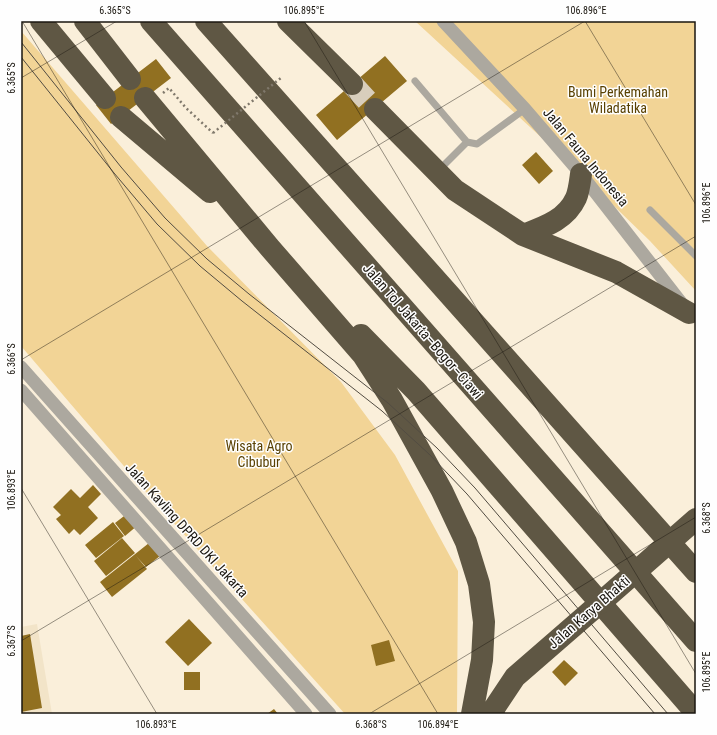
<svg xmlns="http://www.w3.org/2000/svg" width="717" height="735" font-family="'Roboto Condensed',sans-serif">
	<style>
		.built { fill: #f2e4c8 }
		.green { fill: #f2d496 }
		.building { fill: #917021 }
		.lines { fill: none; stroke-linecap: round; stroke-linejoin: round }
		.highway-tunnel { stroke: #d8cebc; stroke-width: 22; stroke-dasharray: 22 11; stroke-linecap: butt }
		.path { stroke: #80796c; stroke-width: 2.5; stroke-dasharray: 2 3; stroke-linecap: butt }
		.lane { stroke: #aca89f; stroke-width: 7 }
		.street { stroke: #aca89f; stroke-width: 13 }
		.highway { stroke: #5f5744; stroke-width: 22 }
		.tram { stroke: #524c42; stroke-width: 1 }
		.path-bridge { stroke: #80796c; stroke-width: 2.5; stroke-dasharray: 2 3; stroke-linecap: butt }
		.highway-bridge { stroke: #5f5744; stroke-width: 22 }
		.ticks { fill: none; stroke: #1a160f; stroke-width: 1; stroke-opacity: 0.45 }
		.labels { text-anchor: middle; stroke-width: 3; stroke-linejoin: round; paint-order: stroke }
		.park-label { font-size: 14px; fill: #594102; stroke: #fefefe }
		.street-label { font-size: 14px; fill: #1a160f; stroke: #fefefe }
		.neatline { fill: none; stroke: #1a160f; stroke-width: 1.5 }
		.ticks-label { font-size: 10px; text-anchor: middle; fill: #1a160f }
	</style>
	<rect width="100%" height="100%" fill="#faefda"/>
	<path class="built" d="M37,624L52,714H21V627Z"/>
	<path class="green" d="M415,21H696V291L650,241L581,174Z
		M21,31L207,246L341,382L395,455L458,571L457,714H345L147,493L21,346Z"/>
	<path class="building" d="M385,56L407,81L337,140L316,115Z
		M156,59L171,78L111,124L96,105Z
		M536,152L553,171L539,184L522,165Z
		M93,485L101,494L88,507L98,518L80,535L74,529L69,534L56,519L61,515L53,507L71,489L80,498Z
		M128,513L138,525L125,536L115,523Z
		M113,522L124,536L96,558L85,545Z
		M122,538L135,553L106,576L94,561Z
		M149,543L160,556L146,567L136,556L147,569L112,597L100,582Z
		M189,619L212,643L188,666L165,642Z
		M30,634L42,708L21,712V636Z
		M389,640L395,661L376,666L371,645Z
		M564,660L578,673L565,686L552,672Z
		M184,672H200V690H184Z
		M274,709L278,714H267Z"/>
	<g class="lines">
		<path class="highway-tunnel" d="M352,84L375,109"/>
		<path class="path" d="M163,93L169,88L186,108L213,133"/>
		<path class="lane" d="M415,81L467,142L477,144L525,109
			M439,170L467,142
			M650,210L696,256"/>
		<path class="street" d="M443,21L525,109L581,174L683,305
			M21,367L330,714
			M21,390L306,714"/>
		<path class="highway" d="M41,21L105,98
			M85,21L130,79
			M151,21L696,641
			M206,21L696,572
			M288,21L352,84
			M145,98L270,248L363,355L392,400L442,491L466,542L479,584L484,622L482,660L472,714
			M375,109L455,190L523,235L616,272L689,313
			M121,117L210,192
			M523,235C544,227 566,220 576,198C579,191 580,181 581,174
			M361,335L416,391L696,713
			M493,714L495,707L515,677L599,604"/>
		<path class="tram" d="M21,42L121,167L165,218L207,259L249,294L388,403L437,448L475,488L668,714
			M21,57L114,173L157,224L200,266L242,301L382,411L429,454L467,494L655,714"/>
		<path class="path-bridge" d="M213,133L282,77"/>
		<path class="highway-bridge" d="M599,604L696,519"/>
	</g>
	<path class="ticks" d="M22,21L438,714M304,21L696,674M585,21L696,205M21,78L117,21M21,360L585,21M21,488L157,714M21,641L696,236M369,714L696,517"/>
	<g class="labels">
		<g class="park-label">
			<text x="618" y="97">Bumi Perkemahan<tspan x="618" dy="16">Wiladatika</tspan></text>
			<text x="259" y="451">Wisata Agro<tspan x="259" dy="16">Cibubur</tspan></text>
		</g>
		<g class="street-label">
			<text transform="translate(586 157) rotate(50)" y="5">Jalan Fauna Indonesia</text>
			<text transform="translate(423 331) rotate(49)" y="5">Jalan Tol Jakarta–Bogor–Ciawi</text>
			<text transform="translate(187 530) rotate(48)" y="5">Jalan Kavling DPRD DKI Jakarta</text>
			<text transform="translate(589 612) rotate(-41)" y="5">Jalan Karya Bhakti</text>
		</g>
	</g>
	<rect width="717" height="735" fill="none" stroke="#fefefe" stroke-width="44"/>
	<rect x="22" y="22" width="673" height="691" class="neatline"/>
	<g class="ticks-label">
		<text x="115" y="14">6.365°S</text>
		<text x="304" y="14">106.895°E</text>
		<text x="586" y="14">106.896°E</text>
		<text transform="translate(11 78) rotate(-90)" y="4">6.365°S</text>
		<text transform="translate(706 203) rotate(-90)" y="4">106.896°E</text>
		<text transform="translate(11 359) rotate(-90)" y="4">6.366°S</text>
		<text transform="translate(11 490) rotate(-90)" y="4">106.893°E</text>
		<text transform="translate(706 518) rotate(-90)" y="4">6.368°S</text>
		<text transform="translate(11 641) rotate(-90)" y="4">6.367°S</text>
		<text transform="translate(706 672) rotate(-90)" y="4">106.895°E</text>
		<text x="156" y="728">106.893°E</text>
		<text x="371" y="728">6.368°S</text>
		<text x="438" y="728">106.894°E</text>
	</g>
</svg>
